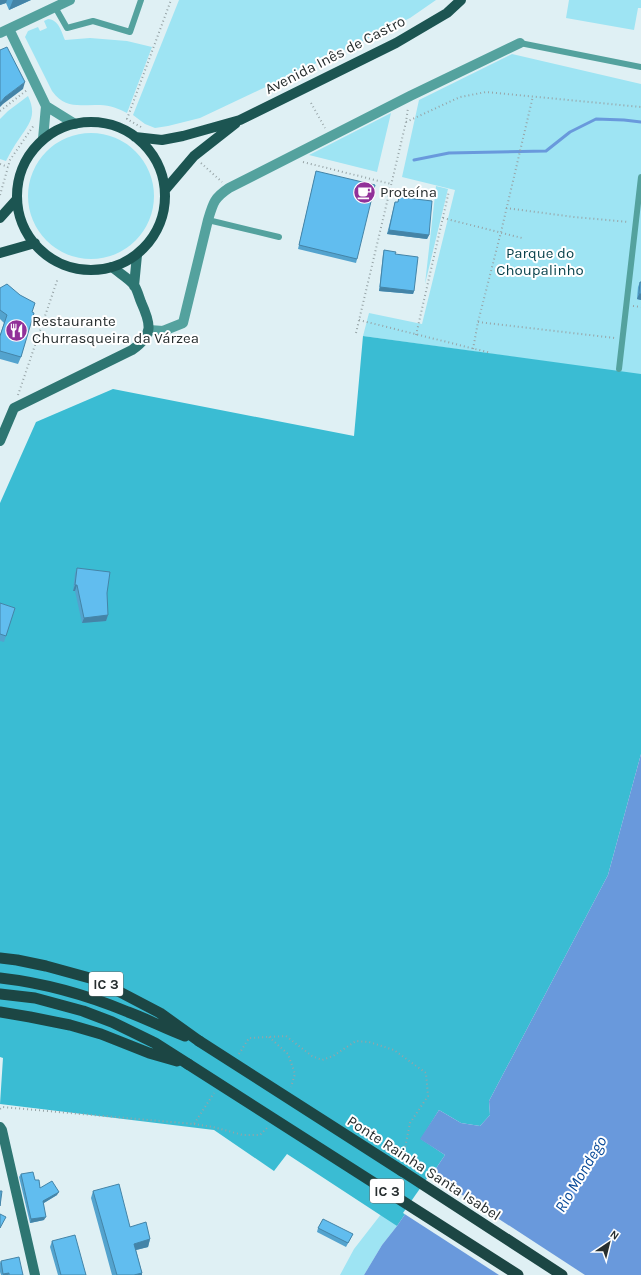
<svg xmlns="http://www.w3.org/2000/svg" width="641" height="1275" font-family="Karla,sans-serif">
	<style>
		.green { fill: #9ee4f3 }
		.forest { fill: #3abcd3 }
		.water { fill: #6999dc }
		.pier { fill: #dff0f4 }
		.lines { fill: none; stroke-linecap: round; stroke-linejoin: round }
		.stream { stroke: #6999dc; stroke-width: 3 }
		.path { stroke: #97a4a7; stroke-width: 2; stroke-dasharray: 1 3; stroke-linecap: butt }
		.service { stroke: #54a29e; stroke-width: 6 }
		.minor { stroke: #54a29e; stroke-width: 10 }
		.secondary { stroke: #2e7672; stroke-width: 10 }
		.primary { stroke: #1c5552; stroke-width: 10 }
		.trunk { stroke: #1c4644; stroke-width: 11 }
		.trunk-bridge { stroke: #1c4644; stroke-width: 11 }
		.wall { fill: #53a3ce }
		.shaded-wall { fill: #4484a7 }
		.building { fill: #61bdef; stroke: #4484a7 }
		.labels { text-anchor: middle; stroke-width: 4; stroke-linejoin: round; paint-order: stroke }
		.shield { fill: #fff; stroke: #686d6d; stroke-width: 1 }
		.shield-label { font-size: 14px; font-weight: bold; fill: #272e2f }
		.street-label { font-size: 15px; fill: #272e2f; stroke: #fff }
		.poi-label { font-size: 15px; fill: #272e2f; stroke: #fff; text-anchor: start }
		.park-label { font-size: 15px; fill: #043f49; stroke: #fff }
		.water-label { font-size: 16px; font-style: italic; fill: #084a99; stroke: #fff }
	</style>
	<rect width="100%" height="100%" fill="#dff0f4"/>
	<path class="green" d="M179,0H436L410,18L342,51L200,118L168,126L155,128L145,124L133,115Z
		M569,0H641V8H638L634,30L566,18Z
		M48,19C59,20 61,31 65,40L90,38L127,41L152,47L127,113C119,109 110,105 100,105C80,104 66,110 52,91L25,37L28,31L38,27L40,31L47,28L44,21Z
		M512,54L641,84V375L363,336L369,313L422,324L455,190L402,177L419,100Z
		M28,96C37,115 30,123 19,139C14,146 10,153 6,161L0,159V119L8,111Z
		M391,113L377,172L309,155Z
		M28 196a63 63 0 1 1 126 0a63 63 0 1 1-126 0Z
		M436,186L448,189L425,284Z
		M382,1213L397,1226L382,1245L364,1275H340L354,1249Z"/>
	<path class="forest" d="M363,336L641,374V754L608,875L489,1101L490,1115L480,1126L461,1123L439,1110L421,1139L445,1155L397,1226L287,1154L274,1171L214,1130L0,1104L3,1058L0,1057V503L36,422L113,389L354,436Z"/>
	<path class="water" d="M641,754V1275H364L382,1245L397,1226L445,1155L420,1139L439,1110L461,1123L480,1126L490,1115L489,1101L608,875Z"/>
	<path class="pier" d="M430,1174L585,1275H499L403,1213Z"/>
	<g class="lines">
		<path class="stream" d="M414,160L449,153L546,151L570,132L596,119L624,120L641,122"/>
		<path class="path" d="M311,103L325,128
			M0,111L27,90
			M406,122L460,97L486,92L641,107
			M141,127L127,119L171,0
			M303,162L391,184
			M201,163L222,182
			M0,164L8,167
			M0,195L10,160L34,125
			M506,208L574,217L629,222
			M443,218L522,238
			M633,306L641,307
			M359,320L491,353
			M478,322L615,338
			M356,333L406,122L408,108
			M416,335L449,191
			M473,349L478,322L501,232L533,96
			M18,395L58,278
			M269,1037L288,1054L295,1074L291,1087
			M239,1054L249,1038L286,1036L312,1056L322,1060L333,1056L356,1041L369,1042L394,1050L426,1073L428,1096L410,1123L405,1148
			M0,1109L2,1107L194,1124L214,1093
			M194,1124L213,1127L243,1135H260L268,1127"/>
		<path class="service" d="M55,7L67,28L93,21L130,32L141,0
			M520,43L641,67
			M208,220L279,237
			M619,369L641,177"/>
		<path class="minor" d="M9,29L46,106L43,139
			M0,33L70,0
			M46,106L75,124
			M149,330L163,331L183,323L208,220C213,203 214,198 229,188L410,96L520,43"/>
		<path class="secondary" d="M134,286L137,255
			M0,441L14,408L132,350C154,335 151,324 141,302C139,297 137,289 134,285C128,278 119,273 112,267
			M0,1127L2,1130L35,1275"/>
		<path class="primary" d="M17 196a74 74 0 1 1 148 0a74 74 0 1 1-148 0Z
			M135,137L162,140L183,136L240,120L396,43L447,13L461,0
			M165,190L194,156L236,123
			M0,218L17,199
			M0,253L35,243"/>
		<path class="trunk" d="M0,958L17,960L46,966L97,980L160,1013L199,1041
			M0,978C44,983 87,995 128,1012C147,1019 166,1029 185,1036
			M0,994L35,998L83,1011L112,1022L155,1043L188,1064
			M0,1012L30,1017L70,1025L101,1034L149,1053L177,1061
			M402,1171L562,1275"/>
		<path class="trunk-bridge" d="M199,1041L402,1171
			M188,1064L518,1275"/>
	</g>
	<path class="wall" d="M0,0H31L9,10L6,3L0,5Z
		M316,171L357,259L356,263L298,249Z
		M399,197L429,235L427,239L387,234L395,202H398Z
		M384,250L395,254L414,291L413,294L379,291L383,254Z
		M640,282L641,300L637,299L638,287Z
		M0,288L32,312L21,357L18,364L0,359V335L4,323L0,319Z
		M77,568L108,615L106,621L82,623L75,591H73L75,573Z
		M0,603L6,636L4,642L0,641Z
		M21,1174L35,1180L40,1188L57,1195L44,1203V1220L30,1223L19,1177Z
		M93,1191L130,1227L150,1239L148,1247L136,1250L142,1273V1275H112L91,1198Z
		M318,1228L353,1234L346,1247L317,1232Z
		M52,1241L86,1275H58L50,1247Z
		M1,1261L23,1275H1L0,1272V1263Z"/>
	<path class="shaded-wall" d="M0,0H7L6,3L0,5Z
		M13,0H31L9,10Z
		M25,82L23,89L3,104L0,107V103L5,97Z
		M389,230L429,235L427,239L387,234Z
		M380,287L414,291L413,294L379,291Z
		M639,294H641V300L637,299Z
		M75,585H77L75,591H73Z
		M108,615L106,621L82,623L84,618Z
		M59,1192L57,1195L42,1204L43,1201Z
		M46,1217L44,1220L30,1223L31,1219Z
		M150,1239L148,1247L132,1251L134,1244Z
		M9,1273L8,1275H3V1274Z
		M142,1273V1275H134Z"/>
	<path class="building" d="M7,47L25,82L5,97L0,103V50Z
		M316,171L375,185L357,259L299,245Z
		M399,197L432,201L429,235L389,230L395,202H398Z
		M384,250L396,252L395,254L418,257L414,291L380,287Z
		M640,282H641V294H639Z
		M7,284L20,295L35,303L32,312L34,313L21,357L0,351V336L7,315L0,310V288Z
		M77,568L110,572L107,593L108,615L84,618L77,585H75Z
		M0,603L15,608L6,636L0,634Z
		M33,1172L35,1180H39L40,1188L52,1181L59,1192L43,1201L46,1217L31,1219L21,1174Z
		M119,1184L130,1227L146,1222L150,1239L134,1244L142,1273L134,1275H117L93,1191Z
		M0,1191H2L0,1206Z
		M0,1214L6,1217L0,1228Z
		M323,1219L353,1234L348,1243L318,1228Z
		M75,1235L86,1275H61L52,1241Z
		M19,1257L23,1275H9V1273L3,1274L1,1261Z"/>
	<defs>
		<symbol id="cafe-disc" viewBox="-11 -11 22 22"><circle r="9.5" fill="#913199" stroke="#fff"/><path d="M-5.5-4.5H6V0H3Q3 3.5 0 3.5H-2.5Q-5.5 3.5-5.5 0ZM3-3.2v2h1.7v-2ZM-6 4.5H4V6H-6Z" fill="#fff"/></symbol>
		<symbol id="restaurant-disc" viewBox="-11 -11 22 22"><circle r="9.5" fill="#913199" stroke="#fff"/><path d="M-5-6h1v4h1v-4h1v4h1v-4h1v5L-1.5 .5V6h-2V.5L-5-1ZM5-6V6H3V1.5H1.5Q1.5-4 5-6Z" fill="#fff"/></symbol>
	</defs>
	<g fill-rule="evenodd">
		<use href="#cafe-disc" x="352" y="180" width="25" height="25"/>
		<use href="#restaurant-disc" x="4" y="318" width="25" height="25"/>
	</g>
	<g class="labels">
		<g class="shield">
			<rect x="89" y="972" width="34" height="24" rx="3"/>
			<rect x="370" y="1179" width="34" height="24" rx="3"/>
		</g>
		<g class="shield-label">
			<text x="106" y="989">IC 3</text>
			<text x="387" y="1196">IC 3</text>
		</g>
		<g class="street-label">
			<text transform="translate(335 55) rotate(-27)" y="5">Avenida Inês de Castro</text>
			<text transform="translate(424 1168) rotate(33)" y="5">Ponte Rainha Santa Isabel</text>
		</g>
		<g class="poi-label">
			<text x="380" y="197">Proteína</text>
			<text x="32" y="326">Restaurante<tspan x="32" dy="17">Churrasqueira da Várzea</tspan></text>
		</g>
		<g class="park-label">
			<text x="540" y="258">Parque do<tspan x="540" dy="17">Choupalinho</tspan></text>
		</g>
		<g class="water-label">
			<text transform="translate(580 1174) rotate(-59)" y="6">Rio Mondego</text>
		</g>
	</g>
	<g transform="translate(609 1243) rotate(35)" stroke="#ffffff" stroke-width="3" paint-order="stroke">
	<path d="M0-3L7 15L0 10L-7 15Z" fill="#272e2f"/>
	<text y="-6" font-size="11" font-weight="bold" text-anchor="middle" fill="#272e2f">N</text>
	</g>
</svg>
